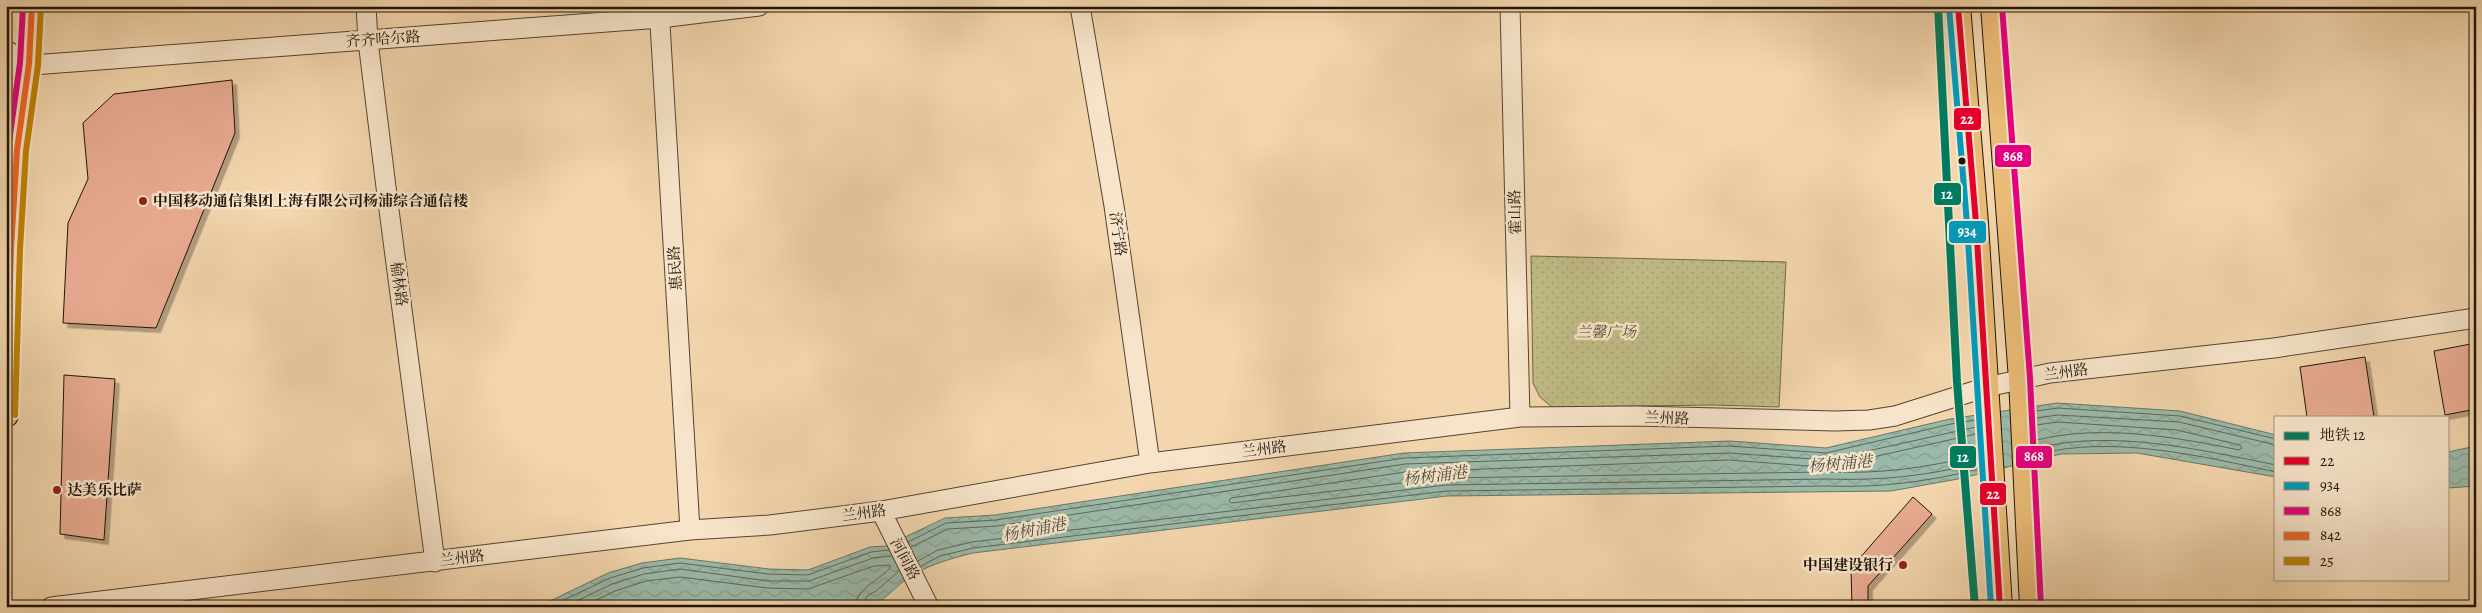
<svg xmlns="http://www.w3.org/2000/svg" width="2482" height="613" font-family="Alegreya,'Noto Serif SC',serif">
	<style>
		.park { fill: url(#park-dots); stroke: #706846 }
		.water { fill: url(#water-waves); stroke: #697768 }
		.lines { fill: none; stroke-linecap: round; stroke-linejoin: round }
		.shore { stroke: #5d6658; stroke-width: 1 }
		.building { fill: #e9ab92; stroke: #1f1407; filter: url(#shadow) }
		.minor-casing { stroke: #544430; stroke-width: 21 }
		.major-casing { stroke: #1f1407; stroke-width: 26 }
		.minor { stroke: #f7e4ca; stroke-width: 19 }
		.major { stroke: #eabb76; stroke-width: 24 }
		.bus-1-casing { stroke: #f7e4ca; stroke-width: 10 }
		.bus-2-casing { stroke: #f7e4ca; stroke-width: 10 }
		.bus-3-casing { stroke: #f7e4ca; stroke-width: 10 }
		.bus-4-casing { stroke: #f7e4ca; stroke-width: 10 }
		.bus-5-casing { stroke: #f7e4ca; stroke-width: 10 }
		.bus-1 { stroke: #e4002b; stroke-width: 6 }
		.bus-2 { stroke: #039aba; stroke-width: 6 }
		.bus-3 { stroke: #e5007d; stroke-width: 6 }
		.bus-4 { stroke: #f26522; stroke-width: 6 }
		.bus-5 { stroke: #c18202; stroke-width: 6 }
		.metro-1-casing { stroke: #f7e4ca; stroke-width: 11 }
		.metro-1 { stroke: #007b5f; stroke-width: 8 }
		.bus-dot { fill: #1f1407; stroke: #f7e4ca; stroke-width: 2 }
		.poi-dot { fill: #8f2418; stroke: #f7e4ca; stroke-width: 2 }
		.labels { text-anchor: middle; stroke-width: 5; stroke-linejoin: round; paint-order: stroke }
		.street-label { font-size: 15px; fill: #1f1407; stroke: #f7e4ca }
		.poi-label { font-size: 15px; font-weight: bold; fill: #1f1407; stroke: #f7e4ca; text-anchor: start }
		.park-label { font-size: 15px; font-style: italic; fill: #574f33; stroke: #f7e4ca }
		.water-label { font-size: 16px; font-style: italic; fill: #4a4e40; stroke: #f7e4ca }
		.line-badge { stroke: #f7e4ca; stroke-width: 2 }
		.badge-label { font-size: 14px; text-anchor: middle; font-weight: bold; fill: #fff }
	</style>
	<defs>
		<pattern id="park-dots" width="8" height="8" patternUnits="userSpaceOnUse" patternTransform="scale(1.25)"><rect width="8" height="8" fill="#c0bc86"/><path d="M2 2h.1M6 6h.1" fill="none" stroke="#a5a172" stroke-width="1.8" stroke-linecap="round"/></pattern>
		<pattern id="water-waves" width="16" height="10" patternUnits="userSpaceOnUse" patternTransform="scale(1.25)"><rect width="16" height="10" fill="#9bb9a9"/><path d="M0 5q4-4 8 0t8 0" fill="none" stroke="#859e90"/></pattern>
		<filter id="shadow"><feDropShadow dx="4.5" dy="4.5" stdDeviation="0" flood-color="#0004"/></filter>
	</defs>
	<rect width="100%" height="100%" fill="#f3d6ad"/>
	<filter id="stains"><feTurbulence type="fractalNoise" baseFrequency=".004" numOctaves="4"/><feColorMatrix values="0 0 0 0 .2 0 0 0 0 .09 0 0 0 0 .02 0 0 0 .5 -.17"/></filter>
	<radialGradient id="worn" r=".72"><stop offset=".6" stop-color="#630" stop-opacity="0"/><stop offset="1" stop-color="#630" stop-opacity=".3"/></radialGradient>
	<path class="park" d="M1531,256L1786,262L1779,407L1714,405L1552,407L1540,397L1533,383Z"/>
	<path class="water" d="M2057,403L2180,411L2276,435V477L2137,453L2061,454L1958,479L1891,491L1447,496L973,553C949,559 924,566 904,581C891,591 884,601 869,607H526L548,602L608,573L642,563L680,558L769,569L808,570L870,547L886,546L945,518L995,515L1404,453L1730,441L1826,448L1950,419Z
		M2476,446V486L2448,488V452Z"/>
	<g class="lines">
		<path class="shore" d="M2036,411L2058,408L2180,416L2276,439
			M2036,418L2058,415L2179,422L2276,445
			M2036,425L2058,422L2177,430L2240,445L2242,448L2239,450C2176,437 2100,424 2037,440
			M1976,434L1828,467L1827,470L1829,472C1879,474 1928,468 1977,455
			M2037,448C2113,429 2201,450 2276,465
			M2038,454C2113,435 2201,456 2276,472
			M1729,460L1822,467L1824,470L1822,472L1445,478L1231,503L1229,501L1231,498L1405,472Z
			M908,542L946,523L996,520L1404,458L1729,446L1826,453L1951,424L1975,420
			M911,547L948,529L997,526L1405,464L1729,453L1827,460L1976,427
			M918,561L938,550L972,542L1446,485L1827,479C1878,481 1928,476 1978,463
			M921,566L940,556L973,548L1446,491L1827,486C1878,488 1928,482 1978,469
			M549,607L610,578L643,568L680,563L768,574L808,575L871,552L889,550
			M564,607L612,584L644,574L680,569L768,581H809L873,558L891,556
			M582,607L615,591L646,581L680,577L767,588L808,589L874,566L890,565V568C878,581 856,589 855,607
			M862,607L867,596L876,591L899,571"/>
	</g>
	<path class="building" d="M232,80L235,133L156,328L63,323L68,223L88,179L83,123L114,94Z
		M2476,343V409L2445,415L2434,351Z
		M2365,357L2374,417H2307L2300,367Z
		M64,375L115,379L104,540L60,534Z
		M1913,497L1932,514L1868,586V607H1852L1851,568Z"/>
	<g class="lines">
		<defs>
			<path id="minor" d="M366,6L368,41L386,187L435,562
				M1080,6L1114,206L1150,463
				M1510,6L1520,417
				M659,7L690,530
				M6,50L29,64
				M6,67L660,18L759,6
				M881,511L929,607
				M51,607L690,530L770,525L881,511L1150,463L1520,417L1636,416L1835,421L1869,420L1895,416L1987,387L2050,373L2274,348L2476,318"/>
			<path id="major" d="M1958,6L1976,223L2000,607
				M1993,6L2021,379L2032,607
				M6,415L11,249L17,150L29,64L32,6"/>
		</defs>
		<use href="#minor" class="minor-casing"/>
		<use href="#major" class="major-casing"/>
		<use href="#minor" class="minor"/>
		<use href="#major" class="major"/>
		<defs>
			<path id="bus-1" d="M1958,6L1976,223L2000,607"/>
			<path id="bus-2" d="M1949,7L1967,224L1991,607"/>
			<path id="bus-3" d="M2002,6L2030,378L2041,607
				M6,183L8,149L20,63L23,6"/>
			<path id="bus-4" d="M6,407L11,249L17,150L29,64L32,6"/>
			<path id="bus-5" d="M15,415L20,249L26,151L38,65L41,6"/>
		</defs>
		<use href="#bus-1" class="bus-1-casing"/>
		<use href="#bus-2" class="bus-2-casing"/>
		<use href="#bus-3" class="bus-3-casing"/>
		<use href="#bus-4" class="bus-4-casing"/>
		<use href="#bus-5" class="bus-5-casing"/>
		<use href="#bus-1" class="bus-1"/>
		<use href="#bus-2" class="bus-2"/>
		<use href="#bus-3" class="bus-3"/>
		<use href="#bus-4" class="bus-4"/>
		<use href="#bus-5" class="bus-5"/>
		<defs>
			<path id="metro-1" d="M1938,6L1957,382L1975,607"/>
		</defs>
		<use href="#metro-1" class="metro-1-casing"/>
		<use href="#metro-1" class="metro-1"/>
	</g>
	<circle class="bus-dot" cx="1962" cy="161" r="4.5"/>
	<g class="poi-dot">
		<circle cx="143" cy="201" r="5"/>
		<circle cx="57" cy="490" r="5"/>
		<circle cx="1903" cy="565" r="5"/>
	</g>
	<g class="labels">
		<g class="street-label">
			<text transform="translate(383 39) rotate(-4)" y="5">齐齐哈尔路</text>
			<text transform="translate(1515 212) rotate(-91)" y="5">霍山路</text>
			<text transform="translate(1118 234) rotate(82)" y="5">济宁路</text>
			<text transform="translate(675 268) rotate(-93)" y="5">惠民路</text>
			<text transform="translate(399 284) rotate(82)" y="5">榆林路</text>
			<text transform="translate(2066 372) rotate(-8)" y="5">兰州路</text>
			<text transform="translate(1667 418) rotate(2)" y="5">兰州路</text>
			<text transform="translate(1264 449) rotate(-7)" y="5">兰州路</text>
			<text transform="translate(864 513) rotate(-8)" y="5">兰州路</text>
			<text transform="translate(462 558) rotate(-7)" y="5">兰州路</text>
			<text transform="translate(905 559) rotate(62)" y="5">河间路</text>
		</g>
		<g class="poi-label">
			<text x="153" y="206">中国移动通信集团上海有限公司杨浦综合通信楼</text>
			<text x="67" y="495">达美乐比萨</text>
			<text x="1893" y="570" text-anchor="end">中国建设银行</text>
		</g>
		<g class="park-label">
			<text x="1606" y="337">兰馨广场</text>
		</g>
		<g class="water-label">
			<text transform="translate(1840 463) rotate(-5)" y="6">杨树浦港</text>
			<text transform="translate(1435 475) rotate(-7)" y="6">杨树浦港</text>
			<text transform="translate(1034 529) rotate(-11)" y="6">杨树浦港</text>
		</g>
	</g>
	<g class="line-badge">
		<rect x="1953" y="107" width="29" height="24" rx="5" fill="#e4002b"/>
		<rect x="1994" y="144" width="38" height="24" rx="5" fill="#e5007d"/>
		<rect x="1933" y="182" width="29" height="24" rx="5" fill="#007b5f"/>
		<rect x="1948" y="220" width="39" height="24" rx="5" fill="#039aba"/>
		<rect x="2015" y="445" width="38" height="24" rx="5" fill="#e5007d"/>
		<rect x="1949" y="445" width="28" height="24" rx="5" fill="#007b5f"/>
		<rect x="1979" y="482" width="28" height="24" rx="5" fill="#e4002b"/>
	</g>
	<g class="badge-label">
		<text x="1967" y="124">22</text>
		<text x="2013" y="161">868</text>
		<text x="1947" y="199">12</text>
		<text x="1967" y="236">934</text>
		<text x="2034" y="461">868</text>
		<text x="1963" y="462">12</text>
		<text x="1993" y="499">22</text>
	</g>
	<rect width="2482" height="613" fill="none" stroke="#f3d6ad" stroke-width="25"/>
	<rect x="8" y="8" width="2467" height="598" fill="none" stroke="#1f1407" stroke-width="2.5"/>
	<rect x="12" y="12" width="2457" height="588" fill="none" stroke="#1f1407"/>
	<rect x="2274" y="416" width="175" height="165" fill="#f7e4ca" stroke="#a1917c"/>
	<rect x="2284" y="432" width="25" height="8" fill="#007b5f" stroke="#a1917c"/>
	<text x="2320" y="440" font-size="15" fill="#1f1407">地铁 12</text>
	<rect x="2284" y="457" width="25" height="8" fill="#e4002b" stroke="#a1917c"/>
	<text x="2320" y="466" font-size="15" fill="#1f1407">22</text>
	<rect x="2284" y="482" width="25" height="8" fill="#039aba" stroke="#a1917c"/>
	<text x="2320" y="490" font-size="15" fill="#1f1407">934</text>
	<rect x="2284" y="507" width="25" height="8" fill="#e5007d" stroke="#a1917c"/>
	<text x="2320" y="516" font-size="15" fill="#1f1407">868</text>
	<rect x="2284" y="532" width="25" height="8" fill="#f26522" stroke="#a1917c"/>
	<text x="2320" y="540" font-size="15" fill="#1f1407">842</text>
	<rect x="2284" y="557" width="25" height="8" fill="#c18202" stroke="#a1917c"/>
	<text x="2320" y="566" font-size="15" fill="#1f1407">25</text>
	<rect width="100%" height="100%" filter="url(#stains)"/>
	<rect width="100%" height="100%" fill="url(#worn)"/>
</svg>
